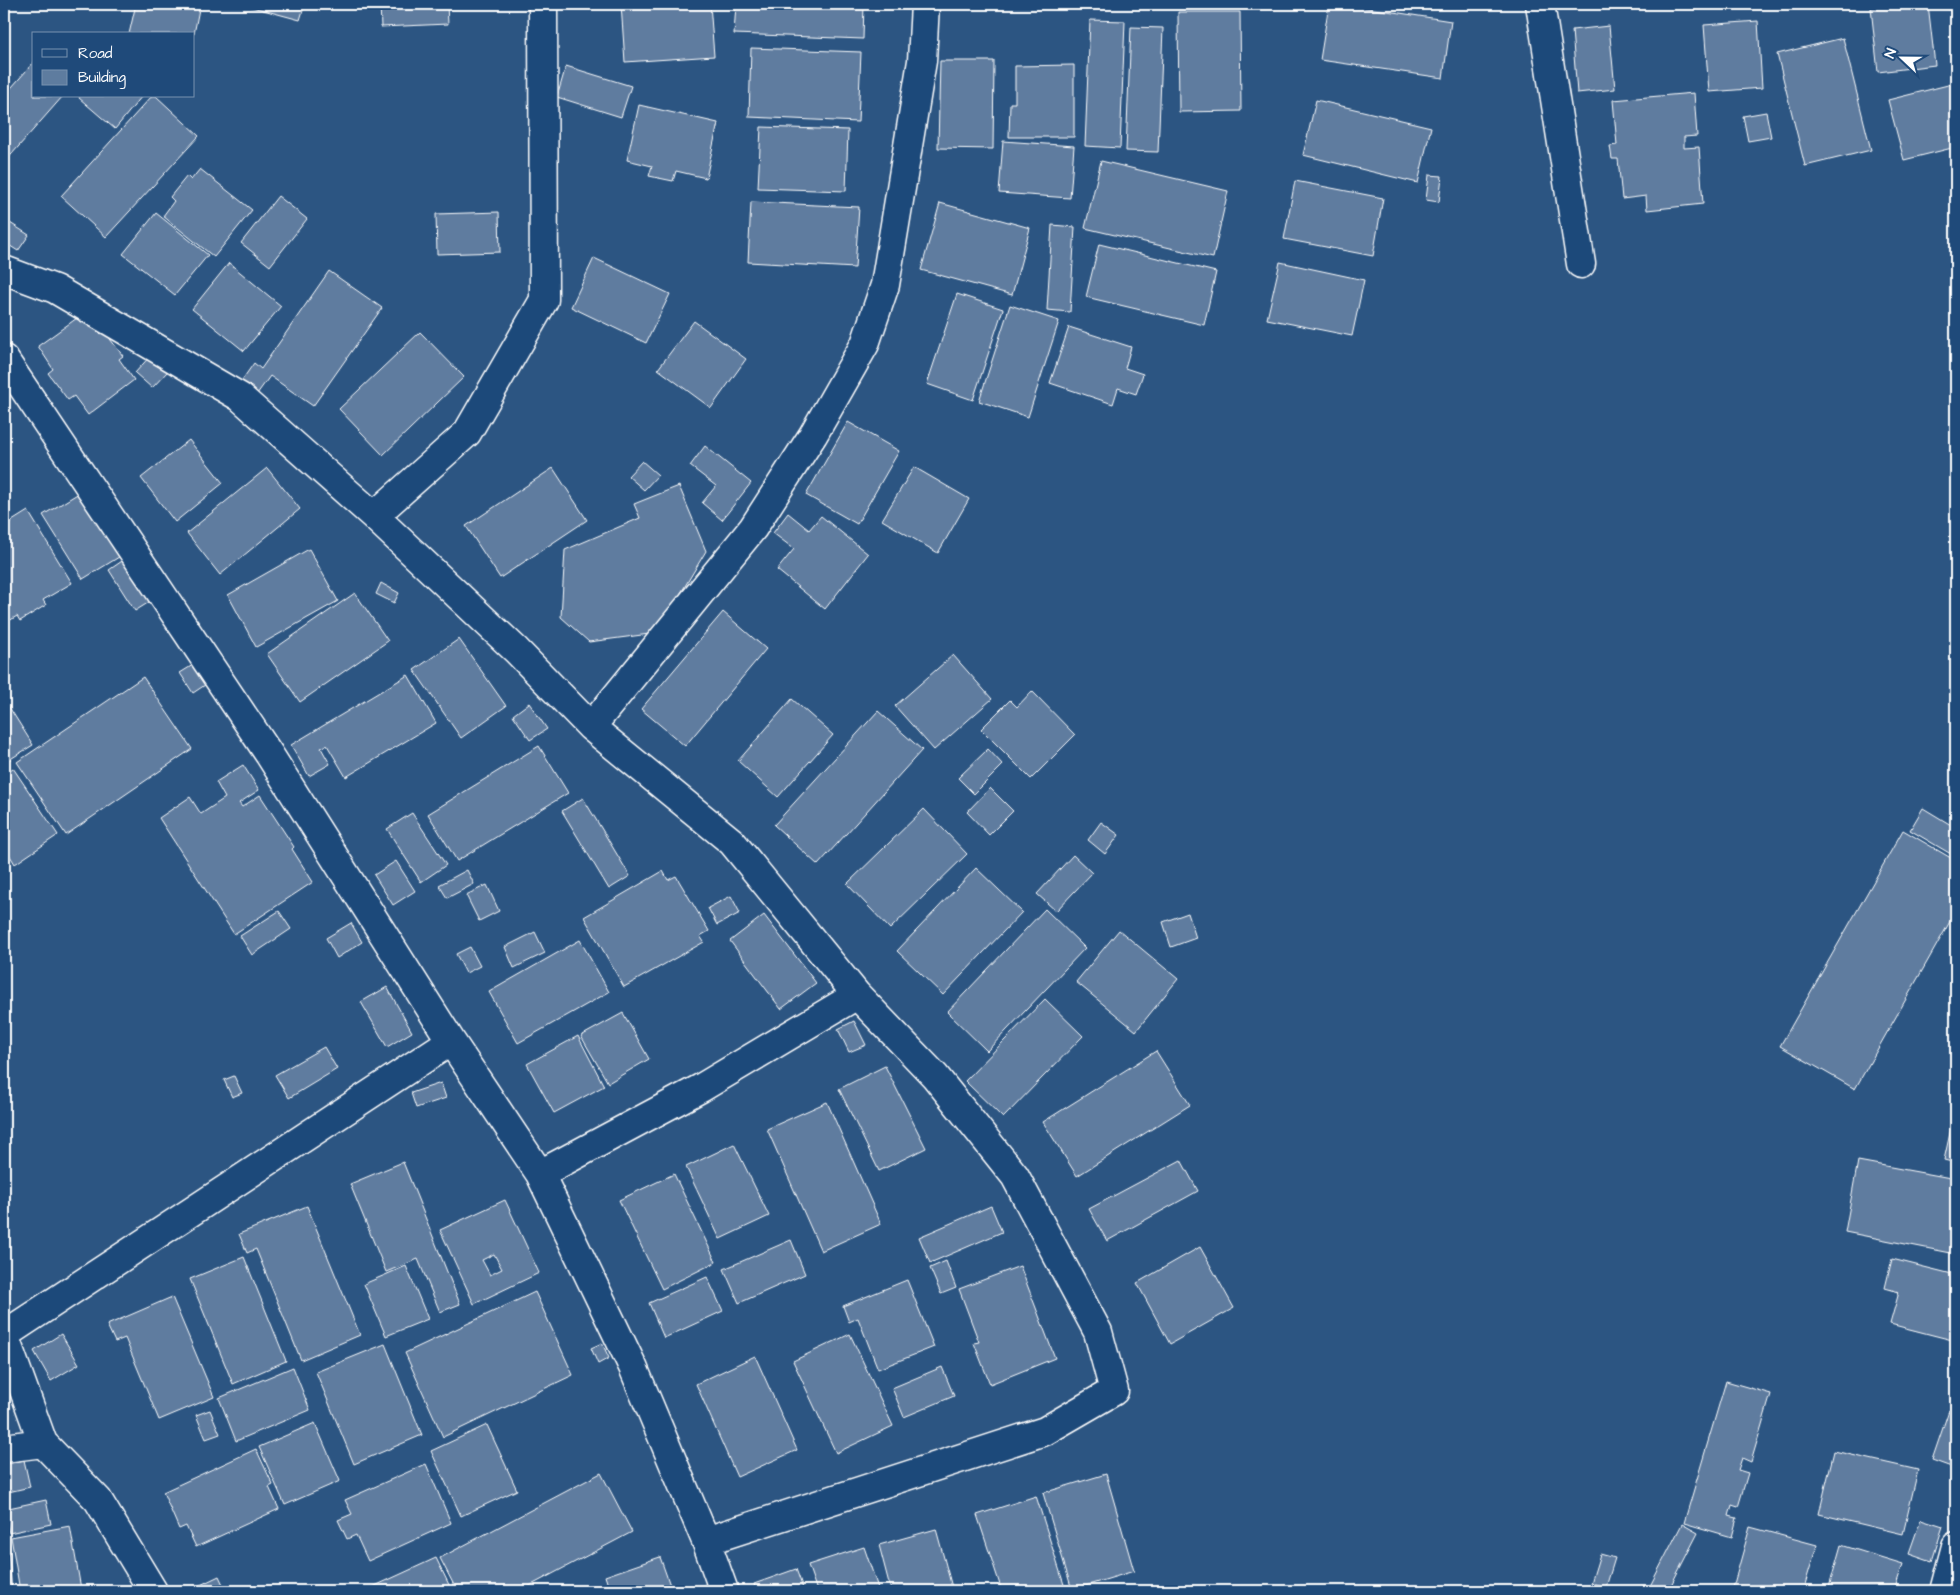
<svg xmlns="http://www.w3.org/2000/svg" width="1960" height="1595" font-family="'Architects Daughter',sans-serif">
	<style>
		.building { fill: #5e7c9f; stroke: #fff; fill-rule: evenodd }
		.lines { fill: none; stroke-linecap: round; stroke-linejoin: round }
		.street-casing { stroke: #fff; stroke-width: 31 }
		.street { stroke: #1f4a7a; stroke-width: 28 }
	</style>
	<rect width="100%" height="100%" fill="#2c5582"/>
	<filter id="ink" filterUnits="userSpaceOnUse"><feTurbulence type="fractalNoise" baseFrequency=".02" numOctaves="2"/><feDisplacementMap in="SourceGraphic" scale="10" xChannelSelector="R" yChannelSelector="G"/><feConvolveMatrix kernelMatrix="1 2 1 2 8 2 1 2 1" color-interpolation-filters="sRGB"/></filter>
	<g filter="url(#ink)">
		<path class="building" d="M136,4H200L194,34H129Z
			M241,4H305L300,20Z
			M380,4H447L448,24L381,27Z
			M621,4H710L714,56L625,62Z
			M736,4H864L863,39L734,34Z
			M1329,4H1342L1451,21L1443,78L1320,60Z
			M1902,4H1928L1935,65L1878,72L1871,8Z
			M1956,8V36L1949,9Z
			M1178,12H1240L1241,111L1179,112Z
			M1090,20L1125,21L1120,148L1085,146Z
			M1758,21L1762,88L1709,92L1704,25Z
			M1609,26L1615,89L1577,93L1572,30Z
			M1131,27L1163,28L1158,152L1126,151Z
			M1843,38L1871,150L1805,166L1777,54Z
			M751,48L861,52L858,122L749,117Z
			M940,61H994L993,149L938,148Z
			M34,62V96H63L4,163V96Z
			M1074,65V137H1009L1010,103H1015V66Z
			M566,66L631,86L621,117L557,97Z
			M1952,84L1956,99V147L1904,160L1888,100Z
			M1694,93L1697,136L1684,137V148L1699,147L1703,204L1647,210L1646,196L1622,199L1618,159H1612L1610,146L1617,145L1613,100Z
			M80,96H142L115,129L79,98Z
			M152,96H156L199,136L106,237L61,196Z
			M1316,100L1431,127L1418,183L1303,155Z
			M639,105L718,123L706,178L676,171L673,181L649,176L652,166L627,160Z
			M1766,112L1771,137L1748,141L1743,116Z
			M761,127L848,130L846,191L758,188Z
			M1003,141L1074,146L1070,198L999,193Z
			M1101,161L1228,191L1213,258L1085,228Z
			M200,169L252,210L214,257L163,216L174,201L170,197L187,176L191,180Z
			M1429,175L1442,176L1439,202L1426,200Z
			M1295,181L1383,198L1373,256L1284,239Z
			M278,196L307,219L270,266L241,243Z
			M751,202L859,207L855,268L748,262Z
			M940,203L1030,228L1012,295L921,270Z
			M499,212L500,252L437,254L436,214Z
			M156,213L208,255L175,295L123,254Z
			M10,223L29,235L18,251L4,242V232Z
			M1052,225L1075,227L1070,312L1047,310Z
			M1099,244L1216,272L1204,325L1086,297Z
			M594,258L670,294L646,343L571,307Z
			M1280,262L1364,280L1352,336L1267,319Z
			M229,263L281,306L244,351L192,309Z
			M329,271L382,308L313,406L270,376L257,394L240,383L254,363L261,369Z
			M957,294L1003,309L973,400L927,384Z
			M1010,305L1059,321L1028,417L979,401Z
			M84,313L100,334L104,331L123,356L119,359L134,380L88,415L74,396L68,400L48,373L53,369L38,346Z
			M694,321L746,359L711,408L658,369Z
			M1069,327L1131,347L1125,368L1143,374L1136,394L1118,388L1113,404L1050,383Z
			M420,332L464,377L383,455L339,409Z
			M151,355L168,371L152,388L135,373Z
			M848,422L899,451L857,524L806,495Z
			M189,440L223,483L175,522L141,478Z
			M705,446L751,483L722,520L702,503L716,486L690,466Z
			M642,461L658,475L644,490L628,476Z
			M914,467L969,499L938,553L882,520Z
			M267,468L300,509L220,575L187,533Z
			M553,468L587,520L500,578L466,526Z
			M679,486L706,551L657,633L589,642L561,617L565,550L640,518L634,504Z
			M79,493L119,557L83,579L43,515Z
			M28,511L72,583L43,600L46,605L20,621L17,616L4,624V526Z
			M788,513L809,530L821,516L868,554L825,609L777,570L794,549L773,533Z
			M309,549L338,601L256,647L228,595Z
			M125,559L151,601L135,611L109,570Z
			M381,583L399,593L394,603L376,594Z
			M355,593L388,641L300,702L267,654Z
			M723,612L766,649L685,746L641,709Z
			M459,639L506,706L461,738L414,670Z
			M953,655L992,699L934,750L895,706Z
			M193,665L205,685L193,693L180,673Z
			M408,675L436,723L346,777L327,745L321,748L330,764L309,776L291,745Z
			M143,677L192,749L66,835L17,762Z
			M1032,691L1075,735L1031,779L981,729L1010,700L1017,707Z
			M4,699L33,745L4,763Z
			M792,699L833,735L778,797L738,761Z
			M529,703L547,729L530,740L513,715Z
			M878,711L922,750L818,865L774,825Z
			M539,746L568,793L457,861L428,814Z
			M988,749L1003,765L974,794L958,778Z
			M243,765L259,790L239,803L242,807L260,795L294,847L292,849L313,882L234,934L159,818L190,797L201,814L225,798L216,782Z
			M13,768L58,835L15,864L4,846V774Z
			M990,788L1013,811L989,835L967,812Z
			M583,798L630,876L609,889L562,811Z
			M1923,808L1956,828V857L1910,830Z
			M924,809L967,854L890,929L847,884Z
			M412,813L446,865L421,882L387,829Z
			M1101,822L1119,835L1105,854L1088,840Z
			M1903,830L1956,861V911L1855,1089L1780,1046Z
			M1073,855L1092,873L1056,911L1037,894Z
			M396,861L415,891L393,905L374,875Z
			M976,868L1022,912L943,995L897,951Z
			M467,870L474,884L447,898L439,885Z
			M663,871L668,880L676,876L709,931L700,936L704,942L624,987L584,917Z
			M487,885L499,911L479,921L466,895Z
			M731,896L740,913L717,925L708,908Z
			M1045,909L1085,948L987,1051L947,1012Z
			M279,911L291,929L252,955L240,936Z
			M1188,913L1196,938L1171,947L1163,922Z
			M764,915L816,983L781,1009L730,941Z
			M351,923L362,942L337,958L326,938Z
			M1119,930L1178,979L1136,1031L1076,982Z
			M535,932L545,953L514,968L505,947Z
			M580,940L609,992L518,1043L489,992Z
			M470,947L480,966L466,973L456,954Z
			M387,987L412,1032L387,1047L361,1002Z
			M1045,999L1083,1036L1003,1118L965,1081Z
			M623,1013L649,1059L608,1083L581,1036Z
			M854,1021L866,1045L849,1052L838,1029Z
			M578,1036L604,1086L554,1113L527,1064Z
			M324,1047L337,1069L289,1098L275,1075Z
			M1156,1051L1190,1105L1077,1176L1043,1122Z
			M885,1066L926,1148L879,1171L839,1089Z
			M234,1076L242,1093L232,1097L224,1080Z
			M441,1083L446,1098L416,1108L411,1093Z
			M827,1102L881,1224L821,1251L767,1129Z
			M1956,1106V1163L1944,1160Z
			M734,1144L769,1216L720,1239L686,1167Z
			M1181,1160L1198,1191L1107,1241L1089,1209Z
			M1858,1161L1956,1179V1254L1845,1232Z
			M403,1162L460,1304L440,1312L418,1259L386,1272L350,1184Z
			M674,1174L716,1262L662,1289L619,1200Z
			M505,1200L539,1273L474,1304L440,1230ZM494,1254L502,1269L490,1275L482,1260Z
			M307,1206L360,1335L301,1360L256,1249L247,1253L239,1234Z
			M991,1206L1002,1232L930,1263L919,1237Z
			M791,1240L805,1274L739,1303L724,1269Z
			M1200,1247L1234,1308L1170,1344L1137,1283Z
			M244,1257L286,1361L233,1384L190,1279Z
			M1892,1259L1956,1275V1341L1890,1324L1899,1292L1885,1288Z
			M946,1261L956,1288L941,1294L930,1268Z
			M406,1266L428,1319L386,1336L364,1284Z
			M1020,1266L1055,1358L990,1384L974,1343L979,1342L959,1289Z
			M707,1277L723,1311L664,1338L649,1303Z
			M907,1280L934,1347L878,1369L858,1318L849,1322L843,1306Z
			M535,1292L573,1375L443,1437L405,1353Z
			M172,1297L214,1397L159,1420L125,1338L115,1342L107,1325Z
			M61,1334L79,1364L51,1381L34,1351Z
			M850,1334L893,1426L836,1453L793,1361Z
			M602,1343L609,1358L598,1364L591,1348Z
			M385,1344L422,1435L354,1464L316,1372Z
			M755,1356L797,1450L737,1477L696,1384Z
			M293,1367L310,1410L236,1441L219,1398Z
			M942,1367L954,1396L904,1417L892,1388Z
			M1726,1381L1771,1394L1751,1462L1742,1458L1738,1470L1748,1473L1738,1507L1732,1505L1729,1516L1737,1518L1732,1537L1684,1523Z
			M210,1410L220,1434L206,1439L196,1415Z
			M1949,1410L1956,1413V1462L1954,1468L1932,1460Z
			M315,1423L340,1481L285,1505L259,1447Z
			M487,1425L517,1490L461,1516L431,1451Z
			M256,1449L273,1485L269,1487L279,1509L196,1547L186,1526L179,1529L163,1492Z
			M1834,1451L1918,1470L1903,1534L1819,1514Z
			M24,1460L30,1487L4,1493V1465Z
			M426,1464L451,1523L368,1561L356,1535L347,1539L338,1520L352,1514L345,1500Z
			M601,1473L632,1532L520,1591H457L440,1558Z
			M1106,1474L1134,1571L1072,1590L1043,1493Z
			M1036,1496L1066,1591H1002L977,1515Z
			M46,1500L51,1524L9,1533L4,1509Z
			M1921,1519L1943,1526L1932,1561L1909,1553Z
			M1682,1524L1698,1533L1668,1591H1661L1650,1586Z
			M70,1526L81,1589L70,1591H20L11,1537Z
			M1750,1527L1817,1545L1803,1591H1732Z
			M936,1529L953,1591H891L879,1545Z
			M7,1536L12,1591H4V1537Z
			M1841,1545L1903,1564L1894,1591H1828Z
			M864,1547L879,1591H817L808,1565Z
			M1600,1554L1615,1558L1606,1587L1591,1583Z
			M660,1557L672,1591H610L605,1576Z
			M436,1558L452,1591H364Z
			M796,1569L804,1591H756L754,1584Z
			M219,1576L226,1591H190V1590Z"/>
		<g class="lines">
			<defs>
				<path id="street" d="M1540,4L1581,264
					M4,270L55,289L240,397L374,516L516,650L591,727L732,842L857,995L935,1076L1015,1176L1098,1332L1114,1391L1045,1431L706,1541
					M4,359L269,754L451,1041L540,1174L633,1367L706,1541L724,1591
					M374,516L467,433L544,300L543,4
					M591,727L753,528L813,435L865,344L885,285L922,61L925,4
					M540,1174L701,1088L857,995
					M4,1335L451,1041
					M4,1335L43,1443L98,1500L153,1591
					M4,1448L43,1443
					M1944,1591L1956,1546"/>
			</defs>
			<use href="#street" class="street-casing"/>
			<use href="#street" class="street"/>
		</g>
	</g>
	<rect width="1960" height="1595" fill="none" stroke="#1f4a7a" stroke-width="20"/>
	<rect x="10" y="10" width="1940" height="1575" fill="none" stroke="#fff" stroke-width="2" filter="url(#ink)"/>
	<rect x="32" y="32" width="162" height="65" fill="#1f4a7a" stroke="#7992af"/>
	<rect x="42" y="49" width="25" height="8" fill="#1f4a7a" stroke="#7992af"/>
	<text x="78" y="58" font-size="15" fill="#ffffff">Road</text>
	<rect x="42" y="70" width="25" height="15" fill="#5e7c9f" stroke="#7992af"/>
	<text x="78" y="82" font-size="15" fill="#ffffff">Building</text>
	<g transform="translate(1902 58) rotate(292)" stroke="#1f4a7a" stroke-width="4" paint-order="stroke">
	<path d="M0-4L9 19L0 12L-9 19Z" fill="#ffffff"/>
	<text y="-8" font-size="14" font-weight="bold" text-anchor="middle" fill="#ffffff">N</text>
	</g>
</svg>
